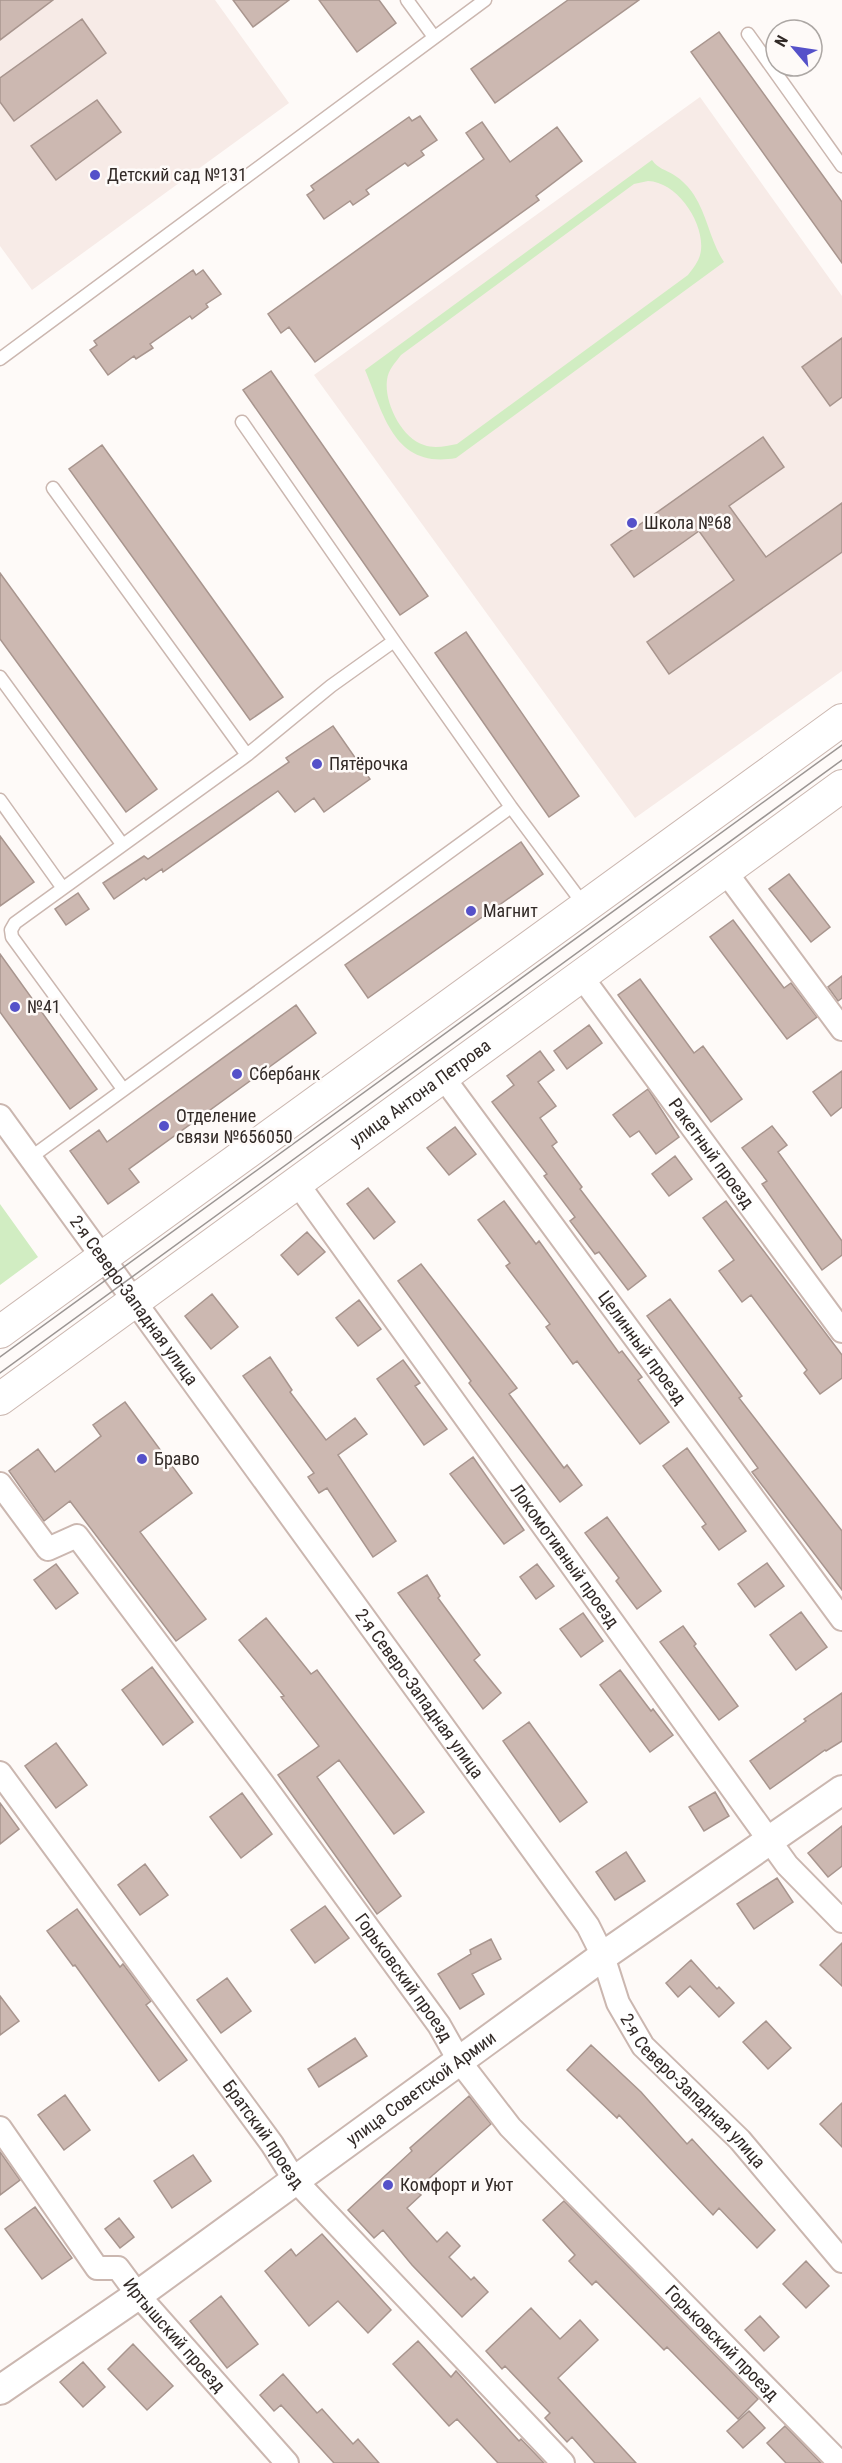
<svg xmlns="http://www.w3.org/2000/svg" width="842" height="2463" font-family="'Roboto Condensed',sans-serif">
	<style>
		.built { fill: #f7ebe7 }
		.green { fill: #d1edc2; fill-rule: evenodd }
		.building { fill: #ccb8b1; stroke: #a8958e; stroke-width: 1.5 }
		.lines { fill: none; stroke-linecap: round; stroke-linejoin: round }
		.service-casing { stroke: #cbb7b0; stroke-width: 15 }
		.minor-casing { stroke: #cbb7b0; stroke-width: 26 }
		.tertiary-casing { stroke: #cbb7b0; stroke-width: 32 }
		.secondary-casing { stroke: #cbb7b0; stroke-width: 34 }
		.service { stroke: #fff; stroke-width: 12 }
		.minor { stroke: #fff; stroke-width: 22 }
		.tertiary { stroke: #fff; stroke-width: 28 }
		.secondary { stroke: #fff; stroke-width: 32 }
		.tram { stroke: #9b9593; stroke-width: 1.5 }
		.poi-dot { fill: #5551c9; stroke: #fefaf8; stroke-width: 2 }
		.labels { text-anchor: middle; stroke-width: 5; stroke-linejoin: round; paint-order: stroke }
		.poi-label { font-size: 18px; fill: #322a27; stroke: #fefaf8; text-anchor: start }
		.street-label { font-size: 18px; fill: #322a27; stroke: #fefaf8 }
	</style>
	<rect width="100%" height="100%" fill="#fefaf8"/>
	<path class="built" d="M0,0H215L289,103L32,290L0,246Z
		M700,97L842,296V671L635,818L314,375Z"/>
	<path class="green" d="M652,160C658,169 665,169 674,175C682,180 689,187 694,195C708,217 710,241 724,262L456,458C394,469 384,415 365,370ZM648,181C677,182 704,222 701,250C700,260 694,267 688,275L457,444C446,446 435,449 424,445C401,438 384,402 387,380C388,370 395,363 401,355L634,184Z
		M0,1204L38,1257L0,1285Z"/>
	<path class="building" d="M0,0H53L0,40Z
		M233,0H289L253,27Z
		M319,0H379L396,23L357,52Z
		M568,0H639L495,103L471,69Z
		M82,19L106,53L14,121L0,102V78Z
		M719,32L842,202V263L691,52Z
		M97,100L121,132L56,180L31,146Z
		M420,116L437,140L421,151L424,155L408,166L405,163L366,190L369,194L353,205L350,201L324,219L307,195L314,190L311,186L409,117L412,121Z
		M482,122L510,162L557,127L582,161L536,196L539,200L315,362L289,327L281,333L268,314L484,159L466,133Z
		M193,270L196,275L203,270L221,294L206,304L208,307L192,319L190,316L150,344L153,348L136,359L134,356L108,375L90,350L97,345L94,341Z
		M842,338V397L830,406L802,367Z
		M271,371L428,596L400,615L243,390Z
		M763,437L784,467L729,506L766,557L842,503V552L669,674L647,642L734,580L699,531L634,577L611,545Z
		M102,445L283,697L250,720L69,469Z
		M0,573L157,789L126,812L0,639Z
		M466,632L579,796L549,817L435,653Z
		M333,726L370,779L324,812L314,798L295,812L278,791L163,872L162,869L146,880L144,878L114,899L103,883L144,856L148,859L289,762L286,758Z
		M0,836L34,882L0,906Z
		M521,842L543,874L368,998L345,965Z
		M789,874L830,927L811,942L769,889Z
		M78,893L89,909L66,925L55,909Z
		M733,920L784,988L791,983L817,1017L787,1039L710,937Z
		M0,954L97,1089L70,1109L0,1012Z
		M842,976V998L838,1001L828,987Z
		M640,979L694,1053L703,1046L742,1099L711,1122L618,995Z
		M296,1005L316,1033L129,1169L139,1182L108,1204L70,1151L99,1130L107,1142Z
		M589,1025L602,1043L567,1069L554,1051Z
		M540,1051L554,1070L538,1082L556,1106L540,1118L557,1142L552,1146L582,1187L580,1189L646,1276L628,1290L599,1252L595,1254L570,1221L575,1217L544,1176L547,1174L492,1102L514,1085L507,1076Z
		M842,1071V1107L831,1116L813,1092Z
		M648,1089L679,1137L656,1154L639,1131L630,1137L613,1115Z
		M772,1126L787,1145L778,1152L842,1241V1255L822,1270L762,1184L767,1181L742,1148Z
		M455,1127L476,1154L449,1175L427,1148Z
		M675,1156L692,1179L669,1196L652,1174Z
		M368,1188L395,1222L374,1239L347,1204Z
		M504,1201L536,1244L539,1241L619,1353L622,1351L642,1377L638,1380L669,1422L640,1444L577,1361L573,1364L546,1327L550,1324L506,1266L510,1263L478,1220Z
		M726,1201L842,1355V1378L820,1394L804,1373L807,1370L751,1295L742,1302L719,1271L734,1260L703,1218Z
		M307,1232L325,1252L298,1275L281,1255Z
		M421,1264L517,1388L509,1394L564,1468L567,1465L582,1485L560,1502L469,1383L471,1381L398,1281Z
		M212,1294L238,1327L211,1349L185,1316Z
		M670,1299L742,1396L739,1398L842,1531V1590L752,1472L758,1468L647,1316Z
		M359,1300L381,1329L358,1346L336,1318Z
		M270,1357L292,1390L290,1392L326,1440L355,1418L367,1434L338,1455L396,1541L373,1557L327,1488L319,1493L308,1477L314,1473L243,1376Z
		M403,1360L420,1383L415,1386L447,1429L424,1445L377,1379Z
		M125,1402L192,1493L140,1532L206,1619L176,1641L70,1501L44,1521L9,1471L38,1449L55,1472L101,1436L93,1425Z
		M687,1448L746,1531L719,1550L702,1527L706,1524L663,1466Z
		M473,1457L524,1530L504,1544L450,1474Z
		M607,1517L661,1591L637,1609L616,1581L619,1578L585,1533Z
		M767,1563L784,1586L755,1607L738,1584Z
		M56,1564L78,1593L56,1609L34,1580Z
		M537,1564L554,1586L536,1599L520,1577Z
		M427,1575L440,1596L438,1598L480,1655L474,1660L501,1693L483,1709L398,1593Z
		M801,1612L827,1647L796,1670L770,1635Z
		M583,1613L603,1641L581,1657L560,1629Z
		M266,1618L311,1674L317,1670L424,1812L394,1834L339,1760L317,1777L401,1896L377,1914L278,1775L319,1746L281,1697L284,1696L239,1640Z
		M683,1626L696,1644L694,1646L738,1706L719,1720L660,1642Z
		M152,1667L193,1722L163,1745L122,1690Z
		M620,1670L651,1711L653,1709L673,1735L650,1752L600,1685Z
		M842,1693V1741L826,1751L825,1750L770,1789L750,1761L806,1721L804,1719Z
		M529,1722L587,1802L560,1822L503,1741Z
		M56,1743L87,1785L56,1808L25,1766Z
		M715,1792L729,1816L704,1831L689,1807Z
		M242,1793L272,1834L241,1858L210,1817Z
		M0,1803L19,1829L0,1844Z
		M842,1826V1866L828,1877L808,1853Z
		M626,1852L645,1881L615,1900L596,1872Z
		M145,1864L168,1895L140,1915L118,1885Z
		M777,1878L793,1902L754,1929L737,1904Z
		M325,1906L349,1938L315,1963L291,1930Z
		M77,1909L120,1967L123,1964L151,2001L146,2005L187,2060L159,2081L75,1965L73,1966L47,1931Z
		M491,1939L501,1959L472,1974L484,1994L460,2009L438,1974L471,1954L470,1950Z
		M842,1943V1986L820,1965Z
		M691,1960L717,1989L719,1987L734,2003L719,2017L690,1986L678,1997L666,1983Z
		M227,1978L251,2011L221,2033L197,2000Z
		M0,1996L19,2021L0,2035Z
		M766,2021L791,2048L768,2069L743,2042Z
		M355,2038L367,2056L319,2087L308,2069Z
		M591,2045L641,2092L687,2144L692,2139L775,2230L757,2248L719,2208L713,2215L619,2115L617,2118L567,2070Z
		M65,2095L90,2130L64,2150L38,2115Z
		M469,2096L491,2124L416,2190L421,2195L407,2208L437,2242L447,2232L460,2246L449,2257L471,2280L474,2277L488,2292L462,2317L412,2265L383,2230L374,2238L348,2210L412,2151L410,2148Z
		M842,2103V2147L820,2124Z
		M0,2152L20,2180L0,2195Z
		M193,2155L211,2181L172,2208L154,2181Z
		M564,2201L758,2399L738,2419L667,2347L664,2350L596,2281L592,2285L569,2261L575,2255L543,2220Z
		M35,2207L72,2258L42,2279L5,2229Z
		M119,2218L134,2237L120,2248L105,2229Z
		M322,2234L391,2310L368,2333L338,2301L309,2326L265,2271L291,2249L296,2256Z
		M806,2261L829,2286L806,2308L783,2284Z
		M221,2296L258,2344L227,2368L190,2321Z
		M531,2308L560,2339L580,2320L598,2340L558,2378L636,2463H595L572,2437L567,2442L545,2418L550,2413L505,2366L502,2369L486,2351Z
		M760,2316L779,2337L764,2351L745,2330Z
		M418,2341L451,2377L456,2371L519,2441L521,2439L544,2463H498L457,2419L449,2426L393,2364Z
		M133,2344L173,2386L147,2410L108,2369Z
		M83,2362L105,2387L83,2407L60,2382Z
		M283,2374L317,2413L322,2409L353,2444L358,2439L379,2463H334L281,2405L274,2411L260,2395Z
		M749,2411L765,2428L743,2448L727,2431Z
		M785,2426L821,2463H786L767,2443Z"/>
	<g class="lines">
		<defs>
			<path id="service" d="M407,0L434,37
				M748,34L842,166
				M0,359L485,0
				M242,422L394,641
				M53,488L247,755
				M0,677L122,844
				M0,800L62,887
				M123,1089L12,937L11,930L15,923L247,755L331,686L394,641L511,807L584,905
				M30,1158L511,807"/>
			<g id="minor">
				<path d="M725,871L842,1029"/>
				<path id="s1" d="M581,976L842,1331"/>
				<path id="s2" d="M443,1077L842,1619"/>
				<path id="s3" d="M0,1116L588,1926L603,1956L618,2003L643,2046L740,2140L842,2261"/>
				<path id="s4" d="M297,1183L787,1865L842,1921"/>
				<path id="s5" d="M0,1484L48,1549L77,1536L261,1781L439,2025L460,2062L510,2127L840,2463"/>
				<path id="s6" d="M0,1773L272,2144L294,2179L563,2463"/>
				<path id="s7" d="M0,2128L97,2268H118L138,2295L287,2463"/>
			</g>
			<g id="tertiary">
				<path id="s8" d="M0,2390L138,2295L603,1956L842,1790"/>
			</g>
			<g id="secondary">
				<path d="M0,1332L842,720"/>
				<path id="s9" d="M0,1399L842,786"/>
			</g>
		</defs>
		<use href="#service" class="service-casing"/>
		<use href="#minor" class="minor-casing"/>
		<use href="#tertiary" class="tertiary-casing"/>
		<use href="#secondary" class="secondary-casing"/>
		<use href="#service" class="service"/>
		<use href="#minor" class="minor"/>
		<use href="#tertiary" class="tertiary"/>
		<use href="#secondary" class="secondary"/>
		<path class="tram" d="M0,1357L842,745
			M0,1373L842,760"/>
	</g>
	<g class="poi-dot">
		<circle cx="95" cy="175" r="6"/>
		<circle cx="632" cy="523" r="6"/>
		<circle cx="317" cy="764" r="6"/>
		<circle cx="471" cy="911" r="6"/>
		<circle cx="15" cy="1007" r="6"/>
		<circle cx="237" cy="1074" r="6"/>
		<circle cx="164" cy="1126" r="6"/>
		<circle cx="142" cy="1459" r="6"/>
		<circle cx="388" cy="2185" r="6"/>
	</g>
	<g class="labels">
		<g class="poi-label">
			<text x="107" y="181">Детский сад №131</text>
			<text x="644" y="529">Школа №68</text>
			<text x="329" y="770">Пятёрочка</text>
			<text x="483" y="917">Магнит</text>
			<text x="27" y="1013">№41</text>
			<text x="249" y="1080">Сбербанк</text>
			<text x="176" y="1122">Отделение<tspan x="176" dy="21">связи №656050</tspan></text>
			<text x="154" y="1465">Браво</text>
			<text x="400" y="2191">Комфорт и Уют</text>
		</g>
		<g class="street-label">
			<text dy="6" stroke="none"><textPath href="#s9" startOffset="520">улица Антона Петрова</textPath></text>
			<text dy="6" stroke="none"><textPath href="#s1" startOffset="220">Ракетный проезд</textPath></text>
			<text dy="6" stroke="none"><textPath href="#s3" startOffset="228">2-я Северо-Западная улица</textPath></text>
			<text dy="6" stroke="none"><textPath href="#s2" startOffset="336">Целинный проезд</textPath></text>
			<text dy="6" stroke="none"><textPath href="#s4" startOffset="459">Локомотивный проезд</textPath></text>
			<text dy="6" stroke="none"><textPath href="#s3" startOffset="714">2-я Северо-Западная улица</textPath></text>
			<text dy="6" stroke="none"><textPath href="#s5" startOffset="662">Горьковский проезд</textPath></text>
			<text dy="6" stroke="none"><textPath href="#s8" startOffset="518">улица Советской Армии</textPath></text>
			<text dy="6" stroke="none"><textPath href="#s3" startOffset="1200">2-я Северо-Западная улица</textPath></text>
			<text dy="6" stroke="none"><textPath href="#s6" startOffset="447">Братский проезд</textPath></text>
			<text dy="6" stroke="none"><textPath href="#s7" startOffset="279">Иртышский проезд</textPath></text>
			<text dy="6" stroke="none"><textPath href="#s5" startOffset="1148">Горьковский проезд</textPath></text>
		</g>
	</g>
	<g transform="translate(794 48) rotate(299)"><circle r="28" fill="#fefaf8" stroke="#aca7a4" stroke-width="1.5"/>
	<path d="M0-4.5L10 22L0 15L-10 22Z" fill="#5551c9"/>
	<text y="-9" font-size="16" font-weight="bold" text-anchor="middle" fill="#322a27">N</text>
	</g>
</svg>
